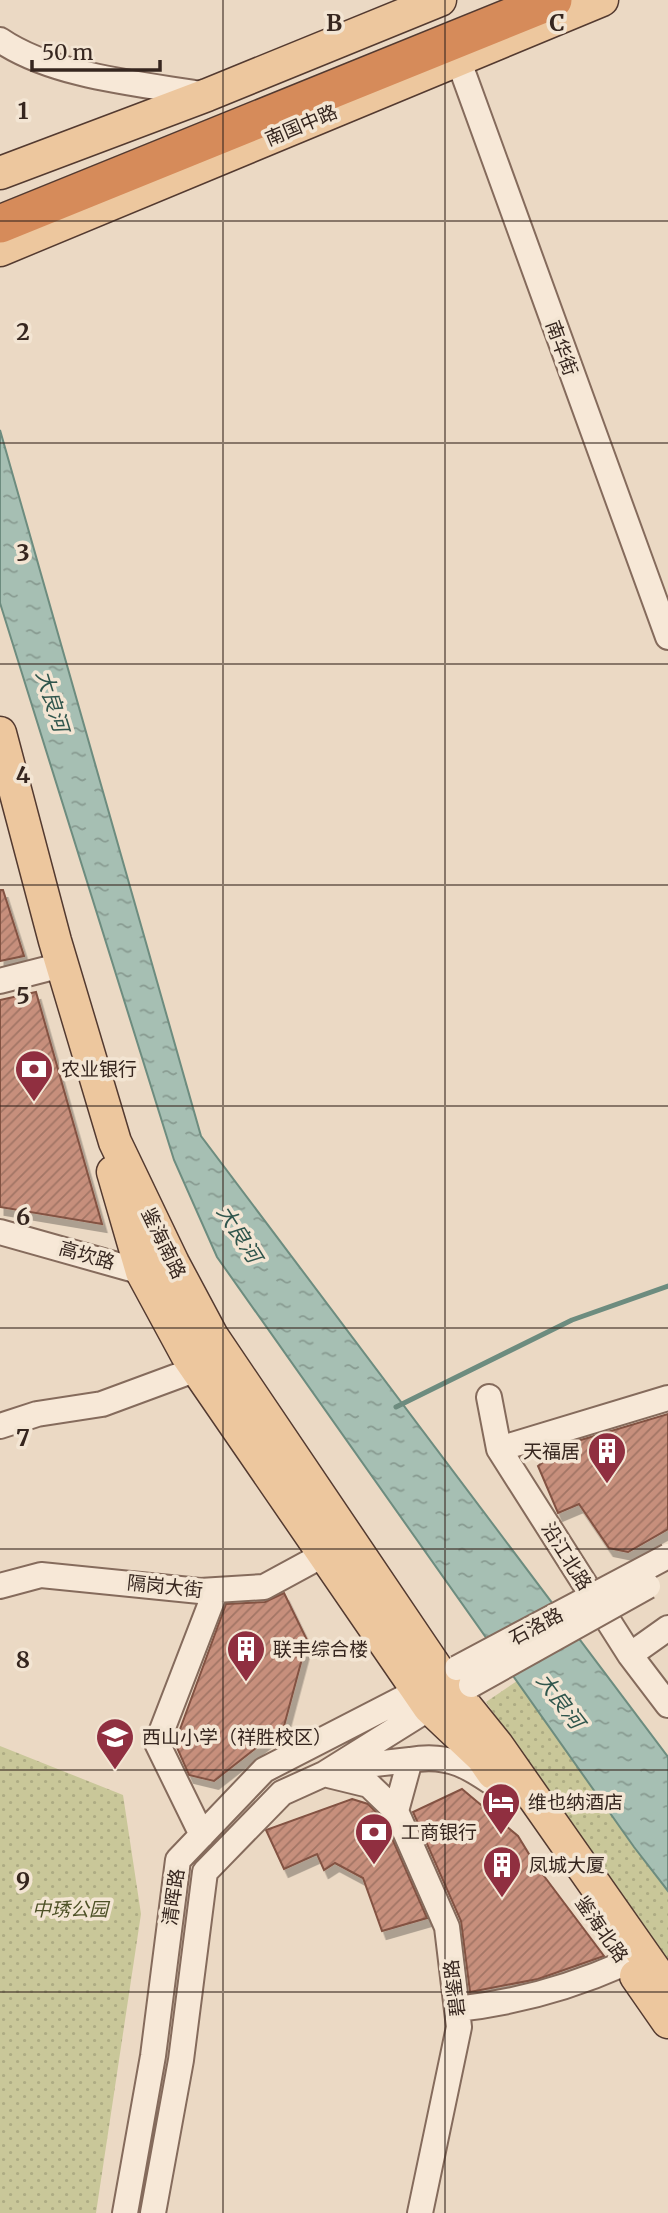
<svg xmlns="http://www.w3.org/2000/svg" width="668" height="2213" font-family="Merriweather,'Noto Sans SC',serif">
	<style>
		.green { fill: url(#green-dots) }
		.water { fill: url(#water-ripples); stroke: #6d8c7f; stroke-width: 2 }
		.lines { fill: none; stroke-linecap: round; stroke-linejoin: round }
		.stream { stroke: #6d8c7f; stroke-width: 5 }
		.building { fill: url(#building-hatch); stroke: #835243; stroke-width: 2; filter: url(#shadow) }
		.minor-casing { stroke: #856b5c; stroke-width: 28 }
		.major-casing { stroke: #533a30; stroke-width: 35 }
		.highway-casing { stroke: #533a30; stroke-width: 40 }
		.minor { stroke: #f7e8d7; stroke-width: 24 }
		.major { stroke: #edc79e; stroke-width: 32 }
		.highway { stroke: #d68b5a; stroke-width: 37 }
		.minor-bridge-casing { stroke: #856b5c; stroke-width: 28; stroke-linecap: butt }
		.minor-bridge { stroke: #f7e8d7; stroke-width: 24 }
		.grid { fill: none; stroke: #36261f; stroke-width: 2; stroke-opacity: 0.55 }
		.labels { text-anchor: middle; stroke-width: 7; stroke-linejoin: round; paint-order: stroke }
		.street-label { font-size: 19px; fill: #36261f; stroke: #f3e5d3 }
		.poi-label { font-size: 19px; fill: #36261f; stroke: #f3e5d3; text-anchor: start }
		.park-label { font-size: 19px; font-style: italic; fill: #4d5126; stroke: #f3e5d3 }
		.water-label { font-size: 21px; font-style: italic; fill: #2f554c; stroke: #f3e5d3 }
		.grid-label { font-size: 23px; text-anchor: middle; font-weight: bold; fill: #36261f; stroke: #f3e5d3; stroke-width: 7; stroke-linejoin: round; paint-order: stroke }
	</style>
	<defs>
		<pattern id="green-dots" width="8" height="8" patternUnits="userSpaceOnUse" patternTransform="scale(1.75)"><rect width="8" height="8" fill="#c9c799"/><path d="M2 2h.1M6 6h.1" fill="none" stroke="#adab83" stroke-width="1.8" stroke-linecap="round"/></pattern>
		<pattern id="water-ripples" width="26" height="14" patternUnits="userSpaceOnUse" patternTransform="scale(1.75)"><rect width="26" height="14" fill="#a6bfb3"/><path d="M2 4q2-2 4 0t4 0M15 11q2-2 4 0t4 0" fill="none" stroke="#889b91"/></pattern>
		<pattern id="building-hatch" width="6" height="6" patternUnits="userSpaceOnUse" patternTransform="scale(1.75)"><rect width="6" height="6" fill="#c78f7c"/><path d="M-1 1l2-2M0 6l6-6M5 7l2-2" fill="none" stroke="#a27565"/></pattern>
		<filter id="shadow"><feDropShadow dx="4.5" dy="8" stdDeviation="0" flood-color="#0004"/></filter>
	</defs>
	<rect width="100%" height="100%" fill="#ebd9c4"/>
	<path class="green" d="M517,1681L668,1891V1965L486,1702Z
		M0,1746L123,1795L141,1914L96,2213H0Z"/>
	<path class="water" d="M0,430L201,1136L668,1757V1891L634,1847L217,1257L174,1160L0,603Z"/>
	<g class="lines">
		<path class="stream" d="M396,1407L572,1320L668,1286"/>
	</g>
	<path class="building" d="M0,890H3L24,956L0,961Z
		M36,992L102,1224L0,1207V1000Z
		M668,1414V1529L628,1552L609,1548L579,1504L558,1513L538,1466L564,1445Z
		M284,1593L307,1640L284,1726L214,1781L189,1775L175,1743L226,1604L265,1602Z
		M462,1789L518,1836L535,1864L604,1956L538,1979L470,1992L461,1921L413,1812Z
		M352,1799L368,1804L384,1820L427,1918L382,1931L363,1878L335,1863L324,1870L317,1854L284,1869L266,1830Z"/>
	<g class="lines">
		<defs>
			<path id="minor" d="M0,40C54,77 143,84 207,95
				M458,59L668,637
				M0,981L62,965
				M0,1232L142,1272L153,1265
				M489,1397L499,1449L630,1655L668,1705
				M0,1426L37,1414L102,1404L194,1370
				M499,1449L668,1398
				M0,1586L41,1575L200,1591L264,1587L323,1555
				M630,1655L668,1628
				M339,1768L410,1760
				M324,1774L369,1785L396,1811L447,1927L459,2027L420,2213
				M396,1811L410,1760C452,1752 474,1770 507,1793
				M202,1835L157,1743L216,1590
				M457,2009C513,2003 571,1987 623,1964
				M125,2213L153,2056L178,1860L264,1770L433,1683
				M153,2213L181,2060L205,1872L282,1793L324,1774L444,1699"/>
			<path id="major" d="M0,173L207,95L440,0
				M0,250L602,0
				M0,733L55,941L115,1142L173,1263L212,1336L443,1678L497,1745L668,1989
				M113,1172L142,1272L187,1355L429,1707L482,1757L493,1773
				M636,1976L668,2022"/>
			<path id="highway" d="M0,224L553,0"/>
		</defs>
		<use href="#minor" class="minor-casing"/>
		<use href="#major" class="major-casing"/>
		<use href="#highway" class="highway-casing"/>
		<use href="#minor" class="minor"/>
		<use href="#major" class="major"/>
		<use href="#highway" class="highway"/>
		<defs>
			<path id="minor-bridge" d="M457,1668L668,1556
				M471,1685L648,1586"/>
		</defs>
		<use href="#minor-bridge" class="minor-bridge-casing"/>
		<use href="#minor-bridge" class="minor-bridge"/>
	</g>
	<path class="grid" d="M223,0V2213M445,0V2213M0,221H668M0,443H668M0,664H668M0,885H668M0,1106H668M0,1328H668M0,1549H668M0,1770H668M0,1992H668"/>
	<defs>
		<symbol id="bank-pin" viewBox="-11 -11 22 30"><path d="M0 17L-7.5 6A9.5 9.5 0 1 1 7.5 6Z" fill="#902f40" stroke="#f3e5d3"/><path d="M-6-4H6V4H-6ZM0-2.3a2.3 2.3 0 1 0 0 4.6a2.3 2.3 0 1 0 0-4.6Z" fill="#fff"/></symbol>
		<symbol id="building-pin" viewBox="-11 -11 22 30"><path d="M0 17L-7.5 6A9.5 9.5 0 1 1 7.5 6Z" fill="#902f40" stroke="#f3e5d3"/><path d="M-4-6H4V6H1V3H-1V6H-4ZM-2.5-4.3h1.7v1.8h-1.7ZM.8-4.3h1.7v1.8H.8ZM-2.5-1h1.7V.8h-1.7ZM.8-1h1.7V.8H.8Z" fill="#fff"/></symbol>
		<symbol id="school-pin" viewBox="-11 -11 22 30"><path d="M0 17L-7.5 6A9.5 9.5 0 1 1 7.5 6Z" fill="#902f40" stroke="#f3e5d3"/><path d="M0-5L7-2L0 1L-7-2ZM-4 1L0 2.5L4 1V4Q0 6-4 4Z" fill="#fff"/></symbol>
		<symbol id="hotel-pin" viewBox="-11 -11 22 30"><path d="M0 17L-7.5 6A9.5 9.5 0 1 1 7.5 6Z" fill="#902f40" stroke="#f3e5d3"/><path d="M-6-4.5h1.5V1H6V5H4.5V3h-9V5H-6ZM-4 0a1.8 1.8 0 1 1 3.6 0ZM.5 0V-2.5h3Q6-2.5 6 0Z" fill="#fff"/></symbol>
	</defs>
	<g fill-rule="evenodd">
		<use href="#bank-pin" x="12" y="1047" width="44" height="60"/>
		<use href="#building-pin" x="585" y="1429" width="44" height="60"/>
		<use href="#building-pin" x="224" y="1627" width="44" height="60"/>
		<use href="#school-pin" x="93" y="1715" width="44" height="60"/>
		<use href="#hotel-pin" x="479" y="1780" width="44" height="60"/>
		<use href="#bank-pin" x="352" y="1810" width="44" height="60"/>
		<use href="#building-pin" x="480" y="1843" width="44" height="60"/>
	</g>
	<g class="labels">
		<g class="street-label">
			<text transform="translate(301 125) rotate(-23)" y="7">南国中路</text>
			<text transform="translate(562 348) rotate(70)" y="7">南华街</text>
			<text transform="translate(164 1243) rotate(64)" y="7">鉴海南路</text>
			<text transform="translate(87 1255) rotate(16)" y="7">高坎路</text>
			<text transform="translate(567 1556) rotate(58)" y="7">沿江北路</text>
			<text transform="translate(165 1586) rotate(6)" y="7">隔岗大街</text>
			<text transform="translate(536 1626) rotate(-28)" y="7">石洛路</text>
			<text transform="translate(173 1897) rotate(-82)" y="7">清晖路</text>
			<text transform="translate(602 1929) rotate(55)" y="7">鉴海北路</text>
			<text transform="translate(454 1988) rotate(-97)" y="7">碧鉴路</text>
		</g>
		<g class="poi-label">
			<text x="61" y="1076">农业银行</text>
			<text x="580" y="1458" text-anchor="end">天福居</text>
			<text x="273" y="1656">联丰综合楼</text>
			<text x="142" y="1744">西山小学（祥胜校区）</text>
			<text x="528" y="1809">维也纳酒店</text>
			<text x="401" y="1839">工商银行</text>
			<text x="529" y="1872">凤城大厦</text>
		</g>
		<g class="park-label">
			<text x="70" y="1916">中琇公园</text>
		</g>
		<g class="water-label">
			<text transform="translate(52 701) rotate(73)" y="7">大良河</text>
			<text transform="translate(239 1234) rotate(58)" y="7">大良河</text>
			<text transform="translate(560 1701) rotate(53)" y="7">大良河</text>
		</g>
	</g>
	<g class="grid-label">
		<text x="334" y="31">B</text>
		<text x="557" y="31">C</text>
		<text x="23" y="119">1</text>
		<text x="23" y="340">2</text>
		<text x="23" y="561">3</text>
		<text x="23" y="783">4</text>
		<text x="23" y="1004">5</text>
		<text x="23" y="1225">6</text>
		<text x="23" y="1446">7</text>
		<text x="23" y="1668">8</text>
		<text x="23" y="1889">9</text>
	</g>
	<path d="M32 60v10h128v-10" fill="none" stroke="#36261f" stroke-width="3.5"/>
	<text x="42" y="60" font-size="21" fill="#36261f" stroke="#f3e5d3" stroke-width="5" paint-order="stroke">50 m</text>
</svg>
